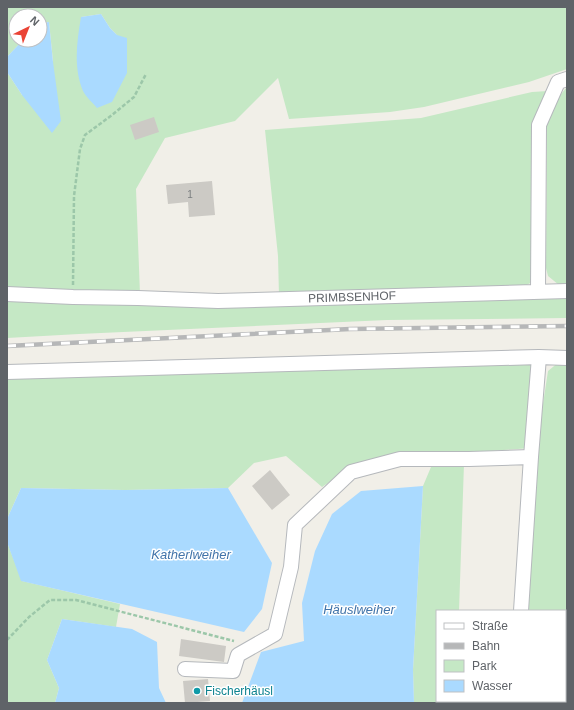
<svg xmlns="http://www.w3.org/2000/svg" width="574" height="710" font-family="Arial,sans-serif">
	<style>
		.green { fill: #c5e8c5; fill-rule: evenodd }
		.water { fill: #aadaff }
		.building { fill: #cccac5 }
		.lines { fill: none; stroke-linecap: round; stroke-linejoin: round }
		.minor-casing { stroke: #b5b8bc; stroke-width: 16 }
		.path { stroke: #9cc7a9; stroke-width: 2.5; stroke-dasharray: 4 2; stroke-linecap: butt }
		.minor { stroke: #fff; stroke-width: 14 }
		.rail-casing { stroke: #b6b7b8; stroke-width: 4.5 }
		.rail { stroke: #fff; stroke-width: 3; stroke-dasharray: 9; stroke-linecap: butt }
		.culture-dot { fill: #0f9aa8; stroke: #fff; stroke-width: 1.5 }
		.labels { text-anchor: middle; stroke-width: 3; stroke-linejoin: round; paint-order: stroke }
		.number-label { font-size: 10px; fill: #7a7d7f }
		.street-label { font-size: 12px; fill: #5f6368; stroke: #fff }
		.culture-label { font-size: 12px; fill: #0d838f; stroke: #fff; text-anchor: start }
		.water-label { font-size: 13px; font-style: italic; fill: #4174aa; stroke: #fff }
	</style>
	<rect width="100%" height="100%" fill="#f1efe8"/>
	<path class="green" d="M7,7H567V69L529,82L424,107L390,112L289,119L278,78L235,121L165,138L136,189L140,294L7,290V72L22,95L53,61L49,22L40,23V16H16V40H23L7,57ZM101,14L110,28L117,35L81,17Z
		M567,87V285H559L548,276L546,268L547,125L556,100Z
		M548,91L532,282L525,286L279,296L278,256L265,130L421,118L532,92Z
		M567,298V318L387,320L79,334L7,338V301Z
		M539,357L530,448L466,453L351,467L322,487L286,456L254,463L228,488L125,490L21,488L7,519V372Z
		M559,362H567V703H524V701H565V611H527L541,417L548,371Z
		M464,464L459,611H437V701H455V703H414L413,670L423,486L431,467Z
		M7,542L22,581L120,604L116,627L62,619L47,660L59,688L55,703H7Z"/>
	<path class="water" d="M101,14L110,28L117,35L127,38V73L112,102L97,108C93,103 86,97 83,91C73,67 77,41 81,17Z
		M49,22L53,62L61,121L52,133L22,95L7,72V57L23,40H40V23Z
		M423,486L413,670L414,703H242L261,652L304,641L302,603L315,551L332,514L361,491Z
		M21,488L125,490L228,488L272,563L262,609L244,632L21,581L7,542V519Z
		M62,619L132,629L157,642L159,688L166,703H55L59,688L47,660Z"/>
	<path class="building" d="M154,117L159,132L135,140L130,125Z
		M212,181L215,215L189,217L188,202L168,204L166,185Z
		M270,470L290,495L272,510L252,486Z
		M181,639L226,646L224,662L179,656Z
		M208,679L210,701L185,703L183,681Z"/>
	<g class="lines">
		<defs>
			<path id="minor" d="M538,292L539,125L558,82L567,79
				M7,294L73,297L138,298L218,301L567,291
				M7,372L539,357
				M521,611L531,457L539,357L567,358
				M185,669L233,671L238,655L275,634L291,567L295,525L351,472L400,459H469L531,457
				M518,703V701"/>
		</defs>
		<use href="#minor" class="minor-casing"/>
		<path class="path" d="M73,285L74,196L80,149L85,135L112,115L134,97L146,74
			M7,640L29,617L50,600H76L234,641"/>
		<use href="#minor" class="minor"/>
		<defs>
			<path id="rail" d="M7,346L350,329L567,326"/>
		</defs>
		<use href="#rail" class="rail-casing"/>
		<use href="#rail" class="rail"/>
	</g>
	<circle class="culture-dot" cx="197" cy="691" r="4"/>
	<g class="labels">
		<g class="number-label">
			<text x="190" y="198">1</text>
		</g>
		<g class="street-label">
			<text transform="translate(352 297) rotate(-2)" y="4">PRIMBSENHOF</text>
		</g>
		<g class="culture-label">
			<text x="205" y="695">Fischerhäusl</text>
		</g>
		<g class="water-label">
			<text x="191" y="559">Katherlweiher</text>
			<text x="359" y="614">Häuslweiher</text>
		</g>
	</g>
	<rect width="574" height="710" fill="none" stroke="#5f6368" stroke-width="16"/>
	<rect x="436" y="610" width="130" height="92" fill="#ffffff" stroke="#bfc1c3"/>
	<rect x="444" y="623" width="20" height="6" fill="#ffffff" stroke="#bfc1c3"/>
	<text x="472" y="630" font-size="12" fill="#5f6368">Straße</text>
	<rect x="444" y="643" width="20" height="6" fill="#b6b7b8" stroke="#bfc1c3"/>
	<text x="472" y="650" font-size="12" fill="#5f6368">Bahn</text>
	<rect x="444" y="660" width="20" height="12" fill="#c5e8c5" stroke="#bfc1c3"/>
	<text x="472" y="670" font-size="12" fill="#5f6368">Park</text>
	<rect x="444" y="680" width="20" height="12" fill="#aadaff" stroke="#bfc1c3"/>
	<text x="472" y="690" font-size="12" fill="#5f6368">Wasser</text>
	<g transform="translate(28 28) rotate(43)"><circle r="19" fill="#ffffff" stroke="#bfc1c3"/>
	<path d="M0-3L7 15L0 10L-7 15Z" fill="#ea4335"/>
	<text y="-6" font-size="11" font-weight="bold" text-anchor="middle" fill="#5f6368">N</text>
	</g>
</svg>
